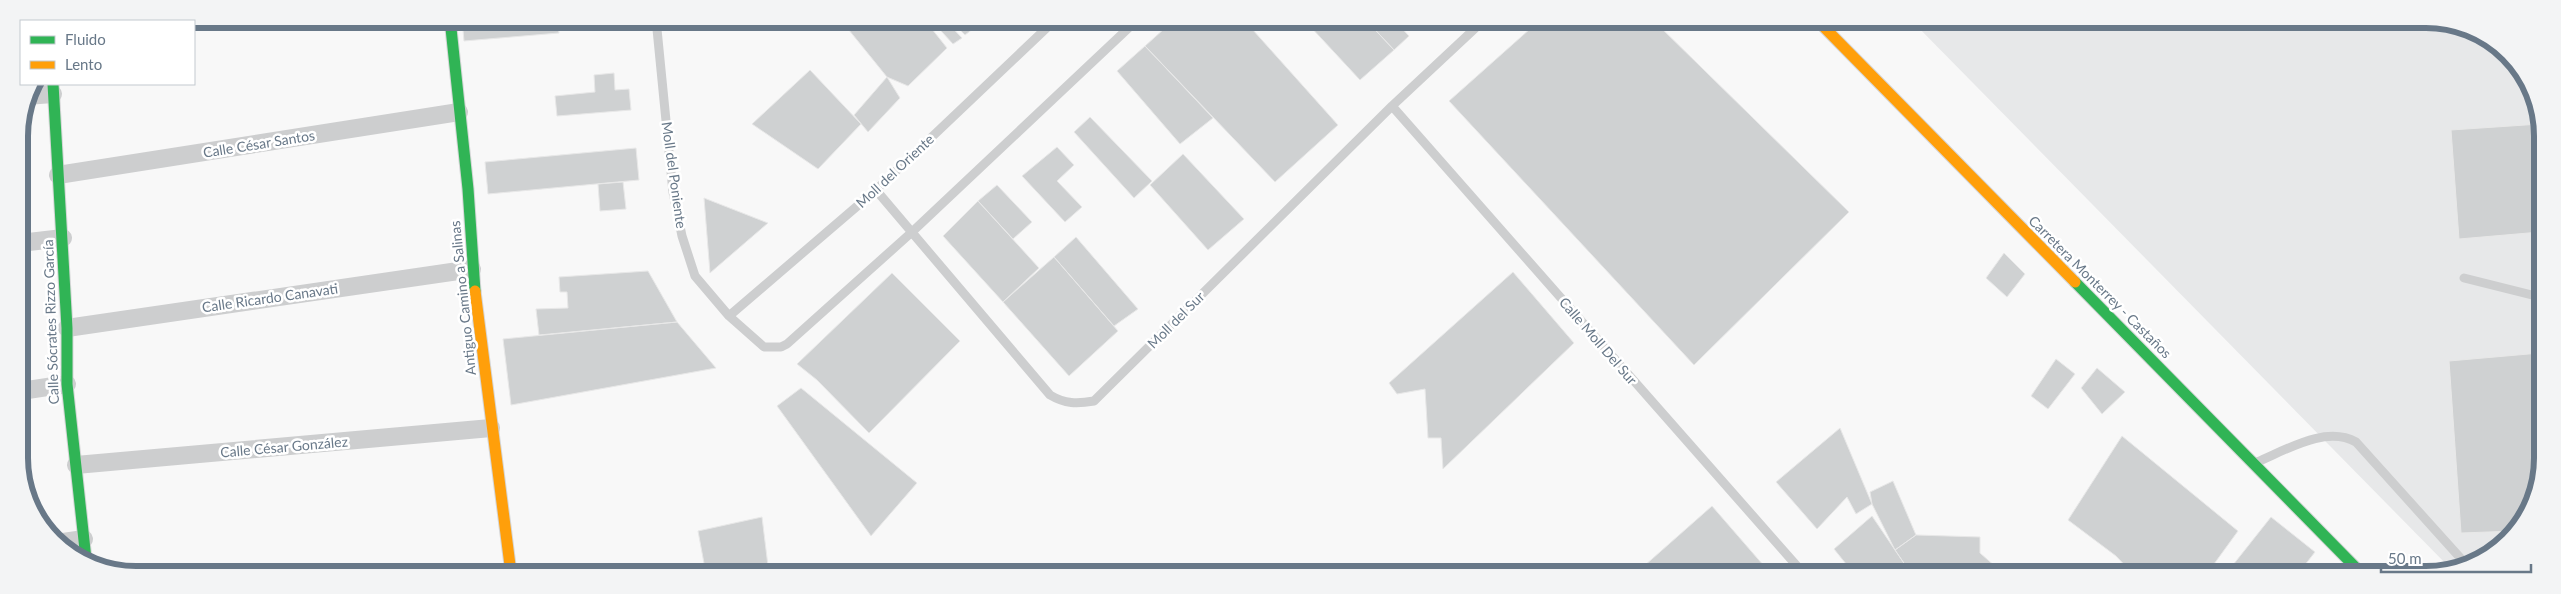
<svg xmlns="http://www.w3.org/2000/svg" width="2561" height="594" font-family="Lato,sans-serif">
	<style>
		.built { fill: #e7e8e9 }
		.building { fill: #cfd1d2; stroke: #e8e8e8 }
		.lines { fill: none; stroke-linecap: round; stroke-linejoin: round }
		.fast-casing { stroke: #d5d6d7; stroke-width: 13 }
		.slow-casing { stroke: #d5d6d7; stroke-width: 13 }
		.lane { stroke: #cdcecf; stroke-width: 9 }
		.street { stroke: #cdcecf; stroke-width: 18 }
		.fast { stroke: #30b455; stroke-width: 11 }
		.slow { stroke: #ff9f0a; stroke-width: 11 }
		.labels { text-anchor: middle; stroke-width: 5; stroke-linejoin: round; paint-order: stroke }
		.street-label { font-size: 14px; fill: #687888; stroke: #fff }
		.rim { fill: none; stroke: #687888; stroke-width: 6 }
	</style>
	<rect width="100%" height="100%" fill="#f8f8f8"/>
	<path class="built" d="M1911,20L2448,21L2508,53L2540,112V481L2527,517L2502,547L2450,568Z"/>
	<path class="building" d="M462,19H557L559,33L464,41Z
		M840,19H924L947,48L908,86L887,77Z
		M931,20H945L962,38L953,44Z
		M950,20H967L974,28L965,35Z
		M967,20H983L974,28Z
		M1174,20H1244L1338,125L1275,182L1145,46Z
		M1312,20H1366L1394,50L1360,80L1308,24Z
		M1366,20H1394L1409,36L1394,50Z
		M1540,20H1653L1849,212L1694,365L1449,101Z
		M1145,46L1213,118L1180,144L1117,71Z
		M810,70L861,124L818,169L752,124Z
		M614,73L615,90L629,89L631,110L557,116L555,96L595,92L594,75Z
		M887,77L900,98L868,132L854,115Z
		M1090,117L1152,181L1134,198L1074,132Z
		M2540,124V232L2459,239L2451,130Z
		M1057,147L1074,165L1057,181L1082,207L1065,222L1022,176Z
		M636,148L639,180L488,194L485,162Z
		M1183,154L1244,219L1208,250L1150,185Z
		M623,182L626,209L600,211L598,184Z
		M997,185L1032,222L1013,239L978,201Z
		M704,198L768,223L710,273Z
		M978,201L1039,268L1003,302L943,236Z
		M1076,237L1138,309L1114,326L1054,257Z
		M2004,253L2025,274L2007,297L1986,278Z
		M1054,257L1118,331L1069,376L1003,302Z
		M648,271L677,322L539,335L536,309L568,308L567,292H560L559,277Z
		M1513,272L1574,343L1443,469L1441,438H1428L1425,389L1397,394L1389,383Z
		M892,273L960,341L869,433L817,380L797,364Z
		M677,322L716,368L511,405L503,339Z
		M2540,353V481L2527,517L2515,531L2461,533L2449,361Z
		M2056,359L2075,374L2048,409L2031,396Z
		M2097,368L2125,392L2102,414L2081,388Z
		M801,388L917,483L871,536L777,406Z
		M1840,428L1872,504L1856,514L1847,497L1817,529L1776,482Z
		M2122,436L2238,531L2206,575H2134L2116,556L2068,520Z
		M1893,481L1916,535L1895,550L1872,504L1870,492Z
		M1712,506L1771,574H1635Z
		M1872,516L1895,550L1912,575H1855L1834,549Z
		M762,517L769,574H706L698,531Z
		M2271,517L2315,552L2297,575H2225Z
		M1916,535L1980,537V553L2005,575H1912L1895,550Z"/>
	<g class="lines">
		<defs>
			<path id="fast" d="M450,19L468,189L475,291
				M53,84L67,328V384L86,559
				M2075,282L2363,575"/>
			<path id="slow" d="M1817,20L2075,282
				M475,291L511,573"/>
		</defs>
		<use href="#fast" class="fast-casing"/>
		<use href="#slow" class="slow-casing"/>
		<path class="lane" d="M656,19L673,192L682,236L695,276L729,316L764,347H781L787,344L912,232L1137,20
			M1392,106L1804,574
			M876,190L1050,395C1065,404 1077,404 1094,401L1392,106L1484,20
			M2464,278L2540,297
			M729,316L876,190L1055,20
			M2257,462C2286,450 2326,425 2356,442L2464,562"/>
		<path class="street" d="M26,96L53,94
			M58,175L459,112
			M20,243L63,238
			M67,328L472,269
			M21,391L67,384
			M76,465L491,428
			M56,543L84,539"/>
		<use href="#fast" class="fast"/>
		<use href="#slow" class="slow"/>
	</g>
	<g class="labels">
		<g class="street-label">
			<text transform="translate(259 144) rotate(-9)" y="5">Calle César Santos</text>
			<text transform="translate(895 171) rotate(-43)" y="5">Moll del Oriente</text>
			<text transform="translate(674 175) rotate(82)" y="5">Moll del Poniente</text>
			<text transform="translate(2100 287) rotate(45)" y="5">Carretera Monterrey - Castaños</text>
			<text transform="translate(270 298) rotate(-8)" y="5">Calle Ricardo Canavati</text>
			<text transform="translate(463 298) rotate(-96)" y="5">Antiguo Camino a Salinas</text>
			<text transform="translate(1176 320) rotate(-45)" y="5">Moll del Sur</text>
			<text transform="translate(51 322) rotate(-92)" y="5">Calle Sócrates Rizzo García</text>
			<text transform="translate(1598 341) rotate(49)" y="5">Calle Moll Del Sur</text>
			<text transform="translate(284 447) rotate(-5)" y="5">Calle César González</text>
		</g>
	</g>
	<path d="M0 0H2561V594H0ZM136 28H2426A108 108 0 0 1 2534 136V458A108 108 0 0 1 2426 566H136A108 108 0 0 1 28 458V136A108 108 0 0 1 136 28Z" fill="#f3f4f5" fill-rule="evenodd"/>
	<path class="rim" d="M136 28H2426A108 108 0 0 1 2534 136V458A108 108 0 0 1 2426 566H136A108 108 0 0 1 28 458V136A108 108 0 0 1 136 28Z"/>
	<rect x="20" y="20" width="175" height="65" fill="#ffffff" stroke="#c3c9cf"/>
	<rect x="30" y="36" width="25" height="8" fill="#30b455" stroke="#c3c9cf"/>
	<text x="65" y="45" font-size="15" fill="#687888">Fluido</text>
	<rect x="30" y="61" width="25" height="8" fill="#ff9f0a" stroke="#c3c9cf"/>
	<text x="65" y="70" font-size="15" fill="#687888">Lento</text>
	<path d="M2381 564v8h150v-8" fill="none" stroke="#687888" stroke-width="2.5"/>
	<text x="2388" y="564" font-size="15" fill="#687888" stroke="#ffffff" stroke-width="4" paint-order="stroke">50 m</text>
</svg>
